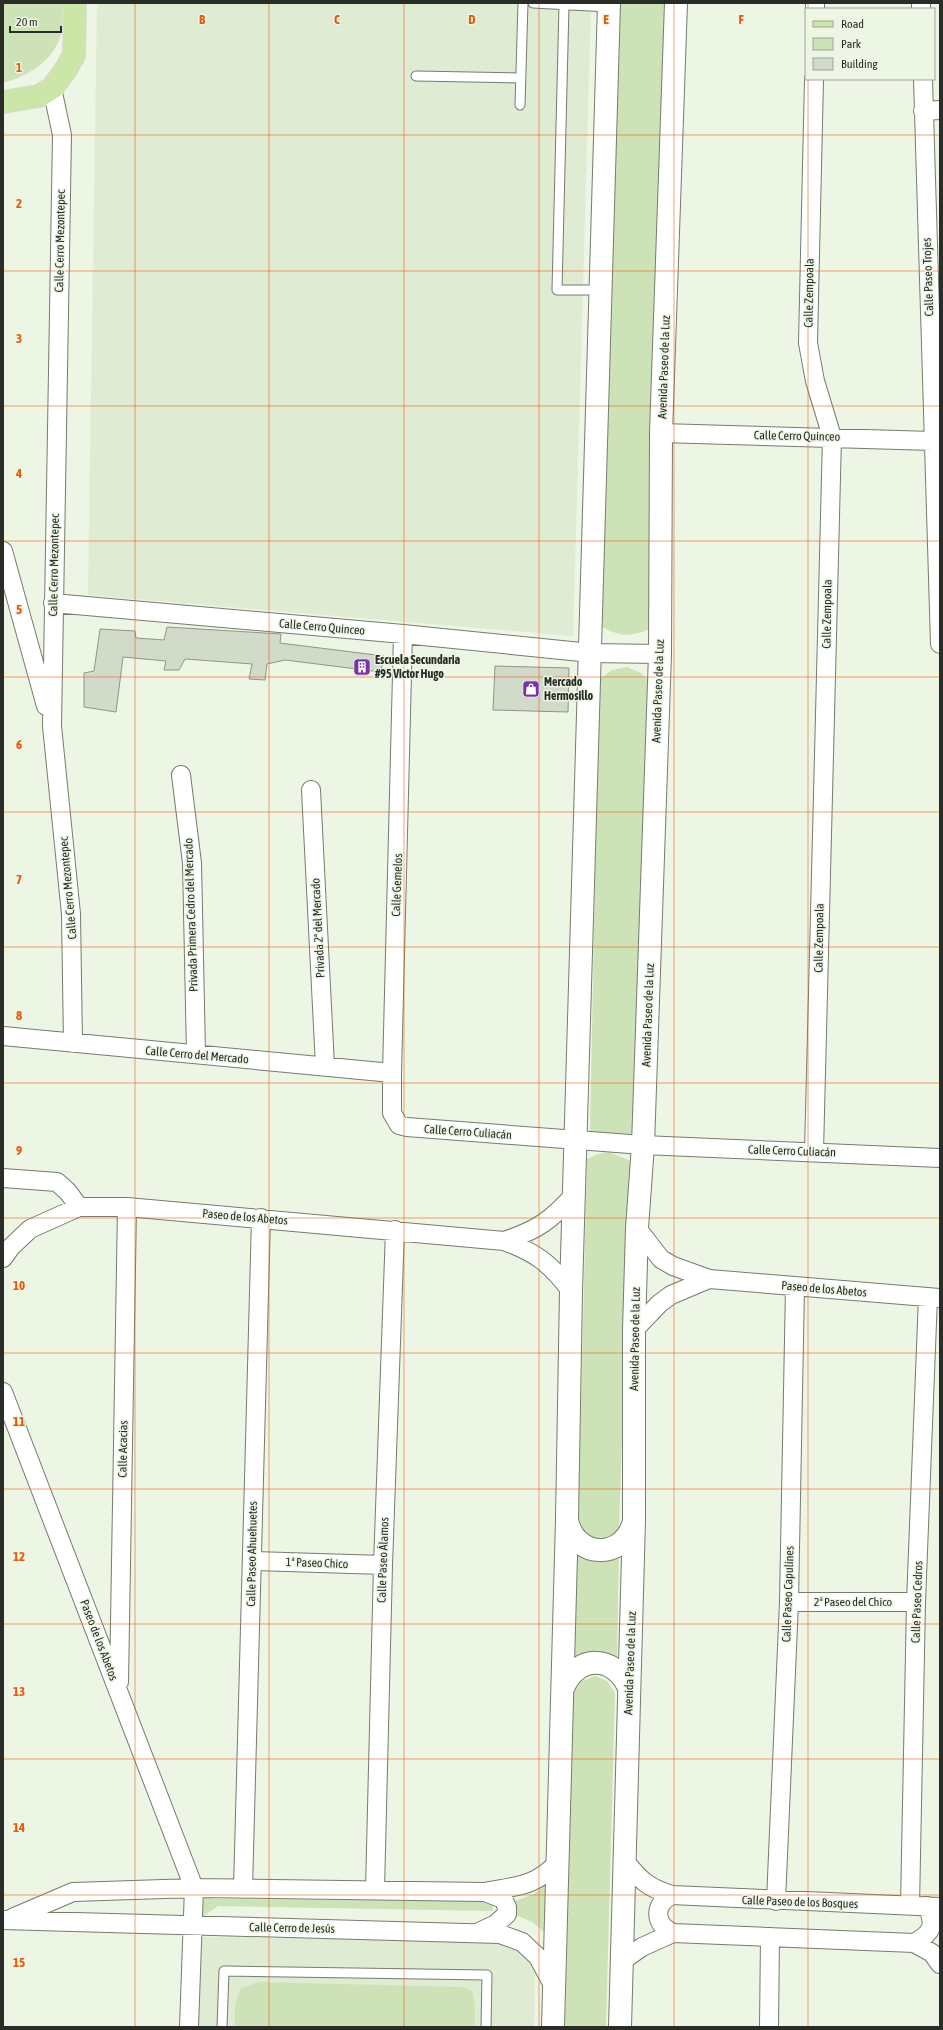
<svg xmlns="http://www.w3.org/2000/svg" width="943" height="2030" font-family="'Asap Condensed',sans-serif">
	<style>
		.built { fill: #dfebd3 }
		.green { fill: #cee2b8 }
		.building { fill: #d2dac9; stroke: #8e9686 }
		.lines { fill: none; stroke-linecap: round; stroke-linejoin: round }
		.service-casing { stroke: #757c6d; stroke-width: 11 }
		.minor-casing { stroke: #757c6d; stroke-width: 20 }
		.tertiary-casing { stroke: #757c6d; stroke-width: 24 }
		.primary-casing { stroke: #d9d9d8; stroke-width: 24 }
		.service { stroke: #fff; stroke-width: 9 }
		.minor { stroke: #fff; stroke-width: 18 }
		.tertiary { stroke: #fff; stroke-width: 22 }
		.primary { stroke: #cbe6a7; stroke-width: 22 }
		.grid { fill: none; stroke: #e8590c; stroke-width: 1; stroke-opacity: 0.55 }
		.labels { text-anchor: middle; stroke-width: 3; stroke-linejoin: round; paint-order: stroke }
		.street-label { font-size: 12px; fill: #2a2d27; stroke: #edf5e4 }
		.poi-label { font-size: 12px; font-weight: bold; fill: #2a2d27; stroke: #edf5e4; text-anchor: start }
		.grid-label { font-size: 13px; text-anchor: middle; font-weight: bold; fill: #e8590c; stroke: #edf5e4; stroke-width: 3; stroke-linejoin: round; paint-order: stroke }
	</style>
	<rect width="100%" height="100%" fill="#edf5e4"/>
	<path class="built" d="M97,3H591L573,636L88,595Z
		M196,1937L498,1939L535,1960L534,2027H194Z"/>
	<path class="green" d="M3,3H63C62,13 64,25 61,34C54,61 28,76 3,83Z
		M620,3H672L650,629C630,637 621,637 602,627Z
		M627,667L641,673L652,683L632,1135L590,1132L599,679L612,670Z
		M609,1152L631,1161L619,1529C602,1544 595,1541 578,1527L587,1159L598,1154Z
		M576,1548L619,1549L617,1663L574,1662Z
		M595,1676L607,1681L615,1693L606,2027H565L573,1691L582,1681Z
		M549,1880L548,1935L532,1922L516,1915L515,1901L534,1894Z
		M196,1896L216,1899L493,1901V1911L218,1906L198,1920Z
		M259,1982L463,1987L472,1991L475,2007V2027H235V2004L241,1988Z"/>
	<path class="building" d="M167,627L281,634L280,643L384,656L381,672L285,660L267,664L265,680L249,679L252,664L185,659L179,670H164L166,661L123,657L116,712L84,707V673L94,671L100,629L135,631L136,638L164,640Z
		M495,666L569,668L568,712L493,710Z"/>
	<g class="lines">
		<defs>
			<path id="service" d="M533,3L609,7
				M564,5L557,290H601
				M416,76L520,78
				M520,105L523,3
				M222,2027L224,1971L487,1975L486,2027"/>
			<path id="minor" d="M921,3V9
				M815,9V3
				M814,79L808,343L815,381L832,437L814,1152
				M923,79L940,644
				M52,88L62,135L52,726L71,914L73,1043
				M923,111L940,110
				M661,433L933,441
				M3,551L46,706
				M53,603L403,634L591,653L660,654
				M403,634L392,1073V1113L399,1125L407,1127L643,1145L940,1158
				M181,775L192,863L196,1054
				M311,790L325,1066
				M3,1036L392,1073
				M3,1178L57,1182L68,1192L79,1207
				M637,1228L661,1259L673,1266L709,1279L939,1298
				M504,1241C538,1230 551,1220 575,1194
				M3,1258L11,1247L30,1229L79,1207H127L504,1241C535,1252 551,1264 571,1291
				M634,1330L660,1303L671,1295L709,1279
				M3,1392L194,1888L189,2027
				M252,1561L383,1565
				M789,1602H916
				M119,1682L127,1207
				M625,1861C640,1880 648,1888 672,1895L940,1907
				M243,1889L261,1218
				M375,1890L383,1565L395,1230
				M672,1895C653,1904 654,1925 673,1933
				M776,1901L789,1602L795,1287
				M910,1906L916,1602L928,1297
				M12,1918L73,1892L194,1888L485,1892C516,1886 535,1887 558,1862
				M3,1920L500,1934L522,1942L538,1957L553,1985
				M479,1932L496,1924L507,1914V1907L503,1899L485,1892
				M914,1943C932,1933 936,1926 927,1906
				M622,1961L642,1947L673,1933L914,1943L932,1953L940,1964
				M769,2027L770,1937"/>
			<path id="tertiary" d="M567,1520C575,1560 625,1560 634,1521
				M563,1688C577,1654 615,1655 629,1688
				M553,2027L567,1519L571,1291L609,3
				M620,2027L634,1520V1330L637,1228L643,1145L660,654L661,433L676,3"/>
			<path id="primary" d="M3,102L39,96L52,88L65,71L74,55L75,3"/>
		</defs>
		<use href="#service" class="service-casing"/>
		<use href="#minor" class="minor-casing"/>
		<use href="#tertiary" class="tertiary-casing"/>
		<use href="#primary" class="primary-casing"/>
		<use href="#service" class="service"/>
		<use href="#minor" class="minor"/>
		<use href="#tertiary" class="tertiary"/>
		<use href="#primary" class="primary"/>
	</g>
	<path class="grid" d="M135,3V2027M269,3V2027M404,3V2027M539,3V2027M674,3V2027M808,3V9M808,79V2027M3,135H940M3,271H940M3,406H940M3,541H940M3,677H940M3,812H940M3,947H940M3,1083H940M3,1218H940M3,1353H940M3,1489H940M3,1624H940M3,1759H940M3,1895H940"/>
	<defs>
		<symbol id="building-square" viewBox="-11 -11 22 22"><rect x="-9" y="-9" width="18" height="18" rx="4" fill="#7833a7" stroke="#edf5e4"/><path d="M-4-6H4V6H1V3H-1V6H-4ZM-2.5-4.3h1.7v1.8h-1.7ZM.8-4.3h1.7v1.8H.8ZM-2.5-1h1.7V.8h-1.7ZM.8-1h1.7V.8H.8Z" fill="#fff"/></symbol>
		<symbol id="shop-square" viewBox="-11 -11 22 22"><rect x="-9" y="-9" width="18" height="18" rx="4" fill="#7833a7" stroke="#edf5e4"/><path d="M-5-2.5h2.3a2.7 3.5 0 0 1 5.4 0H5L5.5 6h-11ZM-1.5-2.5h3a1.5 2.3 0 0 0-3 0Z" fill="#fff"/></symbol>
	</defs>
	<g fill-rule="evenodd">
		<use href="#building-square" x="352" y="657" width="20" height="20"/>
		<use href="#shop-square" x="521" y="679" width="20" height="20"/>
	</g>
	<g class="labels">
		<g class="street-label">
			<text transform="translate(60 241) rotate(-89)" y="4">Calle Cerro Mezontepec</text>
			<text transform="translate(928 277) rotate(-92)" y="4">Calle Paseo Trojes</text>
			<text transform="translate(809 293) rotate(-89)" y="4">Calle Zempoala</text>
			<text transform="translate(664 367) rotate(-88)" y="4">Avenida Paseo de la Luz</text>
			<text transform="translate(797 436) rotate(1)" y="4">Calle Cerro Quinceo</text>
			<text transform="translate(54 565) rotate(-89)" y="4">Calle Cerro Mezontepec</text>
			<text transform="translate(827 614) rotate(-89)" y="4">Calle Zempoala</text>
			<text transform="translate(322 627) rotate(5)" y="4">Calle Cerro Quinceo</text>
			<text transform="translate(658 691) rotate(-88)" y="4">Avenida Paseo de la Luz</text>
			<text transform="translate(397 885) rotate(-88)" y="4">Calle Gemelos</text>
			<text transform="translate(68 888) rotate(-95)" y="4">Calle Cerro Mezontepec</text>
			<text transform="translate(191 915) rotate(-92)" y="4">Privada Primera Cedro del Mercado</text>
			<text transform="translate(318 928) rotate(-93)" y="4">Privada 2ª del Mercado</text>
			<text transform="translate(819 938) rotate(-89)" y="4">Calle Zempoala</text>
			<text transform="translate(648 1015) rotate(-88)" y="4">Avenida Paseo de la Luz</text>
			<text transform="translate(197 1055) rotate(5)" y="4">Calle Cerro del Mercado</text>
			<text transform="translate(468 1132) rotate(4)" y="4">Calle Cerro Culiacán</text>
			<text transform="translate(792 1151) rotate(2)" y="4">Calle Cerro Culiacán</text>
			<text transform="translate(245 1217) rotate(5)" y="4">Paseo de los Abetos</text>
			<text transform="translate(824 1289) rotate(5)" y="4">Paseo de los Abetos</text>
			<text transform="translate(635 1339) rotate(-89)" y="4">Avenida Paseo de la Luz</text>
			<text transform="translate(123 1449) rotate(-89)" y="4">Calle Acacias</text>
			<text transform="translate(252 1554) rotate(-89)" y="4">Calle Paseo Ahuehuetes</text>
			<text transform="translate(383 1560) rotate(-88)" y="4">Calle Paseo Álamos</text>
			<text transform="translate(317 1563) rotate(2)" y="4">1ª Paseo Chico</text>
			<text transform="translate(788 1594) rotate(-88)" y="4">Calle Paseo Capulines</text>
			<text x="853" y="1606">2ª Paseo del Chico</text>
			<text transform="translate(917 1602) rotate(-88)" y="4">Calle Paseo Cedros</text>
			<text transform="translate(99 1640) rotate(69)" y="4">Paseo de los Abetos</text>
			<text transform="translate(630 1663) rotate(-88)" y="4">Avenida Paseo de la Luz</text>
			<text transform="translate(800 1902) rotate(2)" y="4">Calle Paseo de los Bosques</text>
			<text transform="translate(292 1928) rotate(1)" y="4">Calle Cerro de Jesús</text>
		</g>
		<g class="poi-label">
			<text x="375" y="664">Escuela Secundaria<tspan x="375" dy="14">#95 Victor Hugo</tspan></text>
			<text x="544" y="686">Mercado<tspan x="544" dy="14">Hermosillo</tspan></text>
		</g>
	</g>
	<g class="grid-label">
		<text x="202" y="24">B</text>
		<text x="337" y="24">C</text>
		<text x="472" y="24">D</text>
		<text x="606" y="24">E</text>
		<text x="741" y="24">F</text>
		<text x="19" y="72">1</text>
		<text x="19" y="208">2</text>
		<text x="19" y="343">3</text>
		<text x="19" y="478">4</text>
		<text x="19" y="614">5</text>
		<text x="19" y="749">6</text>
		<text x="19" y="884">7</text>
		<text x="19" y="1020">8</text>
		<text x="19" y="1155">9</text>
		<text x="19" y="1290">10</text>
		<text x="19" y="1426">11</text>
		<text x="19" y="1561">12</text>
		<text x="19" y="1696">13</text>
		<text x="19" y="1832">14</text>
		<text x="19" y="1967">15</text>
	</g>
	<rect width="943" height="2030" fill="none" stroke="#2a2d27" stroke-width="8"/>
	<rect x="805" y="8" width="130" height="72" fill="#edf5e4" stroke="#9fa598"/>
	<rect x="813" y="21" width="20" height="6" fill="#cbe6a7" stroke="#9fa598"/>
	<text x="841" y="28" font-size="12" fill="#2a2d27">Road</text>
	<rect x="813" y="38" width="20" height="12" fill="#cee2b8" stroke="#9fa598"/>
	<text x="841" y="48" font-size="12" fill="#2a2d27">Park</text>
	<rect x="813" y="58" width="20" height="12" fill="#d2dac9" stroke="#9fa598"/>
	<text x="841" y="68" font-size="12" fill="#2a2d27">Building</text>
	<path d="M10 26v6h51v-6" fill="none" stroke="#2a2d27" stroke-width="2"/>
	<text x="16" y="26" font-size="12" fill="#2a2d27" stroke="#edf5e4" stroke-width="3" paint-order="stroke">20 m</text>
</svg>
